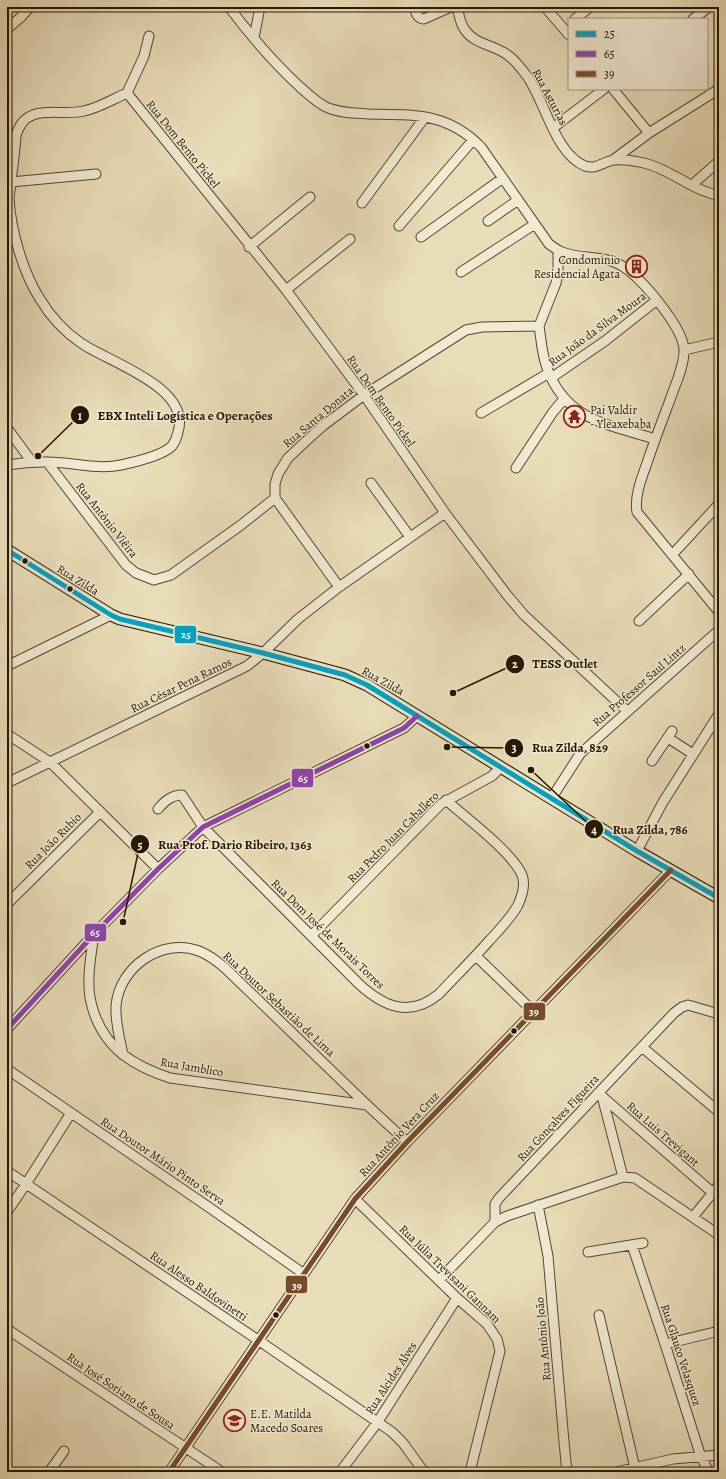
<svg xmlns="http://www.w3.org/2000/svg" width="726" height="1479" font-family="Alegreya,serif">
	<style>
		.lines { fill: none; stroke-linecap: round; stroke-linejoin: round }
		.minor-casing { stroke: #55472f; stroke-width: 11 }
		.major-casing { stroke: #241501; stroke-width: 13 }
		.minor { stroke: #f1e9d2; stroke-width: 9 }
		.major { stroke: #e9ddb9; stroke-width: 11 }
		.bus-1-casing { stroke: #f1e9d2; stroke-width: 8 }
		.bus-2-casing { stroke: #f1e9d2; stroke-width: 8 }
		.bus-3-casing { stroke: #f1e9d2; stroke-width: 8 }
		.bus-1 { stroke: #02a2c4; stroke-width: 5 }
		.bus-2 { stroke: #8e44ad; stroke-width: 5 }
		.bus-3 { stroke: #7a4b2a; stroke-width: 5 }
		.bus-dot { fill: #241501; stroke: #f1e9d2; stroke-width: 1.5 }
		.labels { text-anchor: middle; stroke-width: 3; stroke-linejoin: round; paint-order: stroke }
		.street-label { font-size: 12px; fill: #241501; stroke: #f1e9d2 }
		.poi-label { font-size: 12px; fill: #241501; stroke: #f1e9d2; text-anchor: start }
		.leader { fill: none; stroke: #241501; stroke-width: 1.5 }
		.callout-dot { fill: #241501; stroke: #f1e9d2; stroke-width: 1.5 }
		.mark-label { font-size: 12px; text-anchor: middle; font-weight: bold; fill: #fff }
		.callout-label { font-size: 13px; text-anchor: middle; font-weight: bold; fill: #241501; stroke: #f1e9d2; stroke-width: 3; stroke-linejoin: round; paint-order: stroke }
		.line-badge { stroke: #f1e9d2; stroke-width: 1.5 }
		.badge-label { font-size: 11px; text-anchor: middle; font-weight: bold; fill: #fff }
	</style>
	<rect width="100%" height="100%" fill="#e9ddb9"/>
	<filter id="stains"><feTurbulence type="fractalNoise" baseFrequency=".005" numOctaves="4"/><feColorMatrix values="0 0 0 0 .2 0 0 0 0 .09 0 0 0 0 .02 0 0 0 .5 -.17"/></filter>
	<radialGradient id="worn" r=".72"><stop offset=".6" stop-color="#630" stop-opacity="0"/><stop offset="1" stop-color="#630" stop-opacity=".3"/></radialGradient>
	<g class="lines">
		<defs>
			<path id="minor" d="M229,7C250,35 274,63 300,87C308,94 316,102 326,107C339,113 354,113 368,114C413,115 447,112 481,147L549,244C553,247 557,250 562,252C585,261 607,253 628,270C645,283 685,330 684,351C684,367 675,385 670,400C662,421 654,442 647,463C642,477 634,497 637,512L719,612
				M415,7C415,13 418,19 424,19L451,7
				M457,7C459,14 460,24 465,30C474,43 488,44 501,51C512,56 519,66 527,76C545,101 555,154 585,166C597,170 604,161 614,160C624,159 635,161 644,163C661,167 676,177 691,185C700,190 709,193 719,196
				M545,7L569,35
				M575,19L590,7
				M693,19L709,7
				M7,29L21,17L30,7
				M254,38L260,7
				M613,89L649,133
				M127,93L286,290L364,395L445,513L507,595L524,615L627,711
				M553,128L604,89
				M613,160L649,133L719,89
				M11,182L96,174
				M692,185L719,161
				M362,203L425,117
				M488,221L518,200
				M399,226L473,140
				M421,237L503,178
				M249,247L310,197
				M461,272L535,224
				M286,290L350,239
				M539,326C541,339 542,353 546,365C564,420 607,424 655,439
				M684,350L719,342
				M551,378L605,341L657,300
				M481,413L549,373
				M7,428L32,462
				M47,462L126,565L136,573L154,580L171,575L241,525L275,498
				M7,465C26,462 45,461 64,463C84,465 102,469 121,465C135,462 162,456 172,446C175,442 177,437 178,432C192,387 108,362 81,343C65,332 50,316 40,299C23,273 11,230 9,199C9,193 11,187 11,181C13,166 15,151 16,136C25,101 59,117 84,111C99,108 113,99 127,93L144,56L149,36
				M516,468L553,412L564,399
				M371,483L410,537
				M672,555L719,504
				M339,587L275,498V484L278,474L288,458L306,441L324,425L364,395L466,330L482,327L539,326L556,283L558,274V251
				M639,621L689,574
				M7,666L111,615
				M7,734L50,762L158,869
				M668,738L693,754
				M652,761L672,731
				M7,783L247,666L263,653L298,619L339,587L445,513
				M551,799L580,754L719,630
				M158,809C164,802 171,795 182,795L203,827L359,984C384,1007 410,1018 439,994C456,976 473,959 489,941C500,929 511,918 518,905C522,896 526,885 522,875C512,852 466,818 446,800
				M637,851L663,802L719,714
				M7,904L100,812
				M92,936L93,941C91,955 88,971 89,986C89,995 91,1004 94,1013C107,1050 134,1066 170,1078L367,1105
				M311,936L441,804L492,776L500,768
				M476,956L534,1012
				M7,1029L97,931L158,869L203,827L404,728L417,716
				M642,1047L719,1112
				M123,1055C120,1039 115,1022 116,1006C119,967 162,937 199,951C209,955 217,961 225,968L367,1105L407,1142
				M7,1069L210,1208L304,1274
				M598,1093L713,1193
				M602,1096L623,1177
				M7,1171L258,1340L392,1432L403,1443L424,1472
				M355,1199L457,1298L487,1324L497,1339L500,1351L470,1472
				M538,1205L548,1256L564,1442L567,1472
				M7,1212L26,1184L71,1113
				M693,1217L719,1185
				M495,1222V1204L499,1198L674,1013L682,1007L688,1005L719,1014
				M632,1245L665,1344L701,1457L709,1472
				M588,1252L643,1243
				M439,1280L495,1222L507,1216L623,1177L635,1178L719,1235
				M599,1315L635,1468L637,1472
				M7,1329L222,1472
				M665,1344L719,1331
				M49,1472L64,1451
				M169,1472L355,1199L407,1142L671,870
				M340,1472L377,1423L457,1298
				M616,1472L673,1459L719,1455"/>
			<path id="major" d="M7,550L111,615L120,619L263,653L345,675L367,685L637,851L719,898"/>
		</defs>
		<use href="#minor" class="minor-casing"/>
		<use href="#major" class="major-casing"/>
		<use href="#minor" class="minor"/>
		<use href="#major" class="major"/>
		<defs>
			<path id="bus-1" d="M7,550L111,615L120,619L263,653L345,675L367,685L637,851L719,898"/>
			<path id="bus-2" d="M7,1029L97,931L158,869L203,827L404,728L417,716"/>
			<path id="bus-3" d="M169,1472L355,1199L407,1142L671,870"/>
		</defs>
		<use href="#bus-1" class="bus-1-casing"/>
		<use href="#bus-2" class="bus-2-casing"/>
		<use href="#bus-3" class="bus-3-casing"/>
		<use href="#bus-1" class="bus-1"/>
		<use href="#bus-2" class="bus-2"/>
		<use href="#bus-3" class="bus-3"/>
	</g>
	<defs>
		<symbol id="building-ring" viewBox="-11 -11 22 22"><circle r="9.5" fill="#f1e9d2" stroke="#8f2418" stroke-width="1.5"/><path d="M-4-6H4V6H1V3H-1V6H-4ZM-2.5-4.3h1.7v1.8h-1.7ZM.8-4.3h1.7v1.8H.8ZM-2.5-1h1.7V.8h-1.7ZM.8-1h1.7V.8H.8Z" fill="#8f2418"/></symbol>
		<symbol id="temple-ring" viewBox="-11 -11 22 22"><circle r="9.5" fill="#f1e9d2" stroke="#8f2418" stroke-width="1.5"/><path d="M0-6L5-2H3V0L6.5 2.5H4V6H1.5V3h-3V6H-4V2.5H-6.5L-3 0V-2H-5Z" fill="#8f2418"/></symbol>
		<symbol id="school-ring" viewBox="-11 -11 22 22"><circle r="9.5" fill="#f1e9d2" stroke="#8f2418" stroke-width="1.5"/><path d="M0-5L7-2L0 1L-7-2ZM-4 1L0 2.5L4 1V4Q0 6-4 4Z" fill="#8f2418"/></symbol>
	</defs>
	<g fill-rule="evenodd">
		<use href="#building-ring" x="624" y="254" width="25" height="25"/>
		<use href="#temple-ring" x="562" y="404" width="25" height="25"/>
		<use href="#school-ring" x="222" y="1408" width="25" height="25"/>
	</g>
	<g class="bus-dot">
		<circle cx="25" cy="561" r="3.5"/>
		<circle cx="70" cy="589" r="3.5"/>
		<circle cx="367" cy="746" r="3.5"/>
		<circle cx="514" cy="1031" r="3.5"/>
		<circle cx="276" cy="1315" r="3.5"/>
	</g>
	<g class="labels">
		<g class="street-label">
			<text transform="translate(550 97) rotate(62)" y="4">Rua Asturias</text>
			<text transform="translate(183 144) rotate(51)" y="4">Rua Dom Bento Pickel</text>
			<text transform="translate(597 329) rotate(-36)" y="4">Rua João da Silva Moura</text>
			<text transform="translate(381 401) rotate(55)" y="4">Rua Dom Bento Pickel</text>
			<text transform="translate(318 417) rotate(-40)" y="4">Rua Santa Donata</text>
			<text transform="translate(107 520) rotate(52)" y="4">Rua Antônio Viêira</text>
			<text transform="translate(78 580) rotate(32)" y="4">Rua Zilda</text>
			<text transform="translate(383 681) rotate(29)" y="4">Rua Zilda</text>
			<text transform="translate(181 685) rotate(-26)" y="4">Rua César Pena Ramos</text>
			<text transform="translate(639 685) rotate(-41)" y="4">Rua Professor Saul Lintz</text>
			<text transform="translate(393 837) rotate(-45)" y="4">Rua Pedro Juan Caballero</text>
			<text transform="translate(53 841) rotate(-45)" y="4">Rua João Rubio</text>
			<text transform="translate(328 934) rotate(44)" y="4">Rua Dom José de Morais Torres</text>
			<text transform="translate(279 1004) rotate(43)" y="4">Rua Doutor Sebastião de Lima</text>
			<text transform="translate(192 1067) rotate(10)" y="4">Rua Jamblico</text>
			<text transform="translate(558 1118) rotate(-47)" y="4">Rua Gonçalves Figueira</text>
			<text transform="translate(399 1134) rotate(-47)" y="4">Rua Antônio Vera Cruz</text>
			<text transform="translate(663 1134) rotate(41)" y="4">Rua Luis Trevigant</text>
			<text transform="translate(163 1161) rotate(34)" y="4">Rua Doutor Mário Pinto Serva</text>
			<text transform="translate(450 1274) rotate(44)" y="4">Rua Júlia Trevisani Gannam</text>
			<text transform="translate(199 1286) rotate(34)" y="4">Rua Alesso Baldovinetti</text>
			<text transform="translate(543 1339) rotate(-95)" y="4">Rua Antônio João</text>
			<text transform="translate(681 1355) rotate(72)" y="4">Rua Glauco Velasquez</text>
			<text transform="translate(391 1378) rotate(-57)" y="4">Rua Alcides Alves</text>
			<text transform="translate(121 1391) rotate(34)" y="4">Rua José Soriano de Sousa</text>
		</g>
		<g class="poi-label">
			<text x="620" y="264" text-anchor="end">Condomínio<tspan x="620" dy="14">Residencial Agata</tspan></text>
			<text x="590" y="414">Pai Valdir<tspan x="590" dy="14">- Yleaxebaba</tspan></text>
			<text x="250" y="1418">E.E. Matilda<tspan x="250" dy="14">Macedo Soares</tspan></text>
		</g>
	</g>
	<path class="leader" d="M38 456L80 415M453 693L515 664M447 747L514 748M531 770L594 829M123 922L140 844"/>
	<g class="callout-dot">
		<circle cx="38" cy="456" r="4"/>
		<circle cx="453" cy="693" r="4"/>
		<circle cx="447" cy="747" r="4"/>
		<circle cx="531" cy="770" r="4"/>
		<circle cx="123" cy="922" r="4"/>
		<circle cx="80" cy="415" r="10"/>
		<circle cx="515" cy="664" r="10"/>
		<circle cx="514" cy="748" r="10"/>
		<circle cx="594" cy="829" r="10"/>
		<circle cx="140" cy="844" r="10"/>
	</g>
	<g class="mark-label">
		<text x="80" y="420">1</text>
		<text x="515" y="668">2</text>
		<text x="514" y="752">3</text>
		<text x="594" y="834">4</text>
		<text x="140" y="849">5</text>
	</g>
	<g class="callout-label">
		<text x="185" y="420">EBX Inteli Logística e Operações</text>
		<text x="565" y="668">TESS Outlet</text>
		<text x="570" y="752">Rua Zilda, 829</text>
		<text x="650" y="834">Rua Zilda, 786</text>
		<text x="235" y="849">Rua Prof. Dario Ribeiro, 1363</text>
	</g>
	<g class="line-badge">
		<rect x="174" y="625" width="23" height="19" rx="4" fill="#02a2c4"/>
		<rect x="291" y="768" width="23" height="20" rx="4" fill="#8e44ad"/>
		<rect x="84" y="923" width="23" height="19" rx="4" fill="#8e44ad"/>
		<rect x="523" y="1002" width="23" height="19" rx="4" fill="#7a4b2a"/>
		<rect x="285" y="1275" width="23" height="19" rx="4" fill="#7a4b2a"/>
	</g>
	<g class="badge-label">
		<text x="186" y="638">25</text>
		<text x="303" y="782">65</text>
		<text x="95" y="936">65</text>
		<text x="534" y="1015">39</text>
		<text x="297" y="1289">39</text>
	</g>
	<rect width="726" height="1479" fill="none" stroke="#e9ddb9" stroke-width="24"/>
	<rect x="8" y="8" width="710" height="1463" fill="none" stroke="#241501" stroke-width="2"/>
	<rect x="12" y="12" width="702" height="1455" fill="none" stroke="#241501"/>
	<rect x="568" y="18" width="140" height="72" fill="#f1e9d2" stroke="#9f947e"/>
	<rect x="576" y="31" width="20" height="6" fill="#02a2c4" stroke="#9f947e"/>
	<text x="604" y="38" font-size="12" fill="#241501">25</text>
	<rect x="576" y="51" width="20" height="6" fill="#8e44ad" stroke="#9f947e"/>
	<text x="604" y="58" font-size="12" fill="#241501">65</text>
	<rect x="576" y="71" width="20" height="6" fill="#7a4b2a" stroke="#9f947e"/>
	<text x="604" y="78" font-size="12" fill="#241501">39</text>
	<rect width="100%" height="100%" filter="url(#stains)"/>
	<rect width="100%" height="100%" fill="url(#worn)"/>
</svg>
